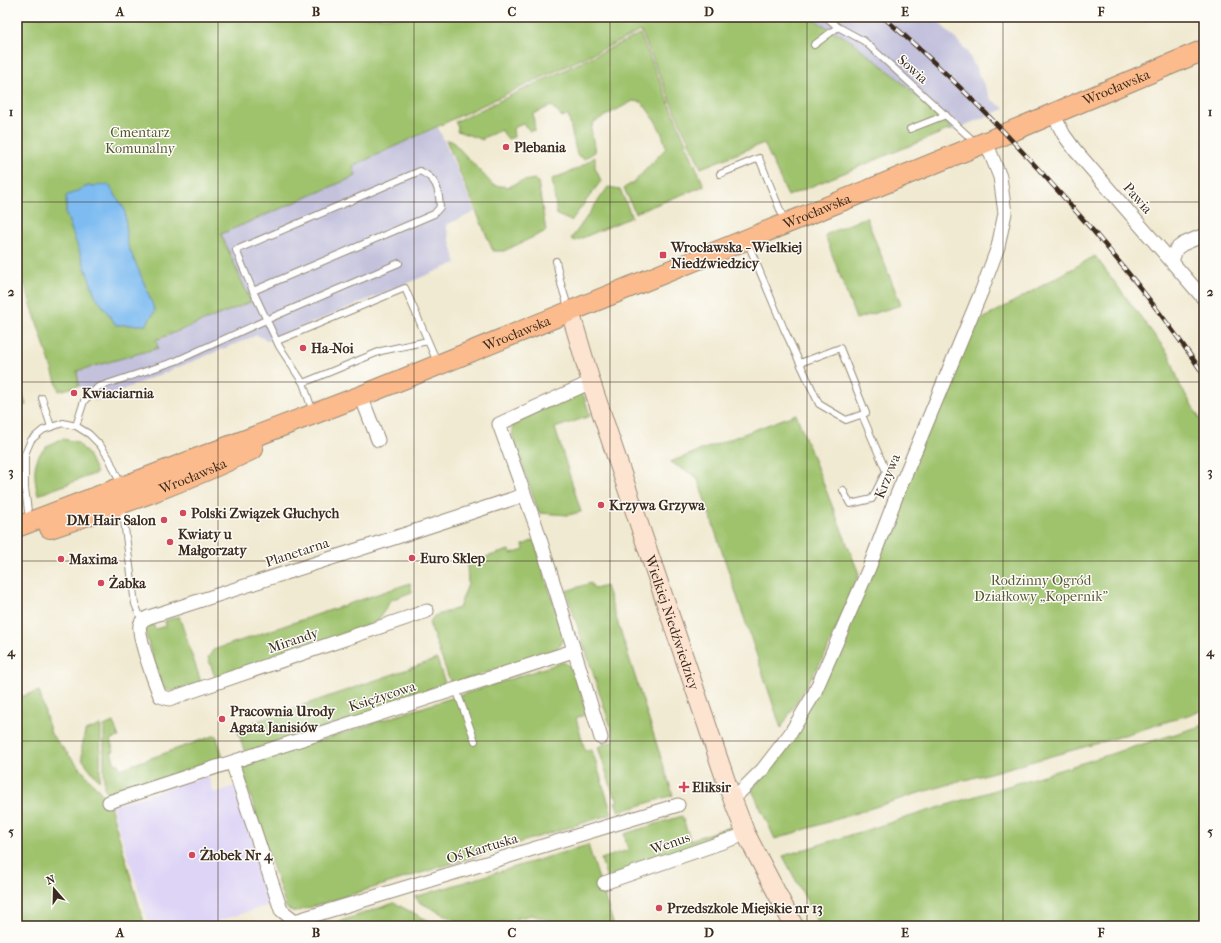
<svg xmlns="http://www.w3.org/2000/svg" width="1221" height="943" font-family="'IM FELL French Canon',serif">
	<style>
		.built { fill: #ded5f6 }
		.industrial { fill: #c3c1dc }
		.green { fill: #9fc36d; stroke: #6d7646 }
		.water { fill: #7dbbf1; stroke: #5c7288 }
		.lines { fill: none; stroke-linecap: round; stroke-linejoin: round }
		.lane-casing { stroke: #968a78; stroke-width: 8 }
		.street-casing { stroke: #968a78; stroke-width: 15 }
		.secondary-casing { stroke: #968a78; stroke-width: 20 }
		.primary-casing { stroke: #968a78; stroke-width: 22 }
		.lane { stroke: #fff; stroke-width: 6 }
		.street { stroke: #fff; stroke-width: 13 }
		.secondary { stroke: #fde4d1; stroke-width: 18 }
		.primary { stroke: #fbbb8c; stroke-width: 20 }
		.rail-casing { stroke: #3b2a1e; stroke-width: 4.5 }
		.rail { stroke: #fdfcf7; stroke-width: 3; stroke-dasharray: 9; stroke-linecap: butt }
		.grid { fill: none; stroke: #3b2a1e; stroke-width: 1; stroke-opacity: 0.55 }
		.poi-dot { fill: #d1495b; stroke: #fdfcf7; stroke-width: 1.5 }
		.labels { text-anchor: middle; stroke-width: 3; stroke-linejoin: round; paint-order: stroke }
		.street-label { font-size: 14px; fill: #3b2a1e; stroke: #fdfcf7 }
		.park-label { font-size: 14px; fill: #595836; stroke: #fdfcf7 }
		.poi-label { font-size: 14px; font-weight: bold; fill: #3b2a1e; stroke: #fdfcf7; text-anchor: start }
		.neatline { fill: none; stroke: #3b2a1e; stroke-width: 1.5 }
		.grid-label { font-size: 13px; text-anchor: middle; font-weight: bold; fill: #3b2a1e }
	</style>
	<rect width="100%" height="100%" fill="#fdfcf7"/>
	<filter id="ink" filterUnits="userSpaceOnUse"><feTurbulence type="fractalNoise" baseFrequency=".025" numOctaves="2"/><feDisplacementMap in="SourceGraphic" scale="8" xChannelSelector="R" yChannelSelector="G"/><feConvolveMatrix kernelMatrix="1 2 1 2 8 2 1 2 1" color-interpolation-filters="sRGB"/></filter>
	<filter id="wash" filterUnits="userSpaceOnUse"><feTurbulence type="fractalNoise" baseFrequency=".012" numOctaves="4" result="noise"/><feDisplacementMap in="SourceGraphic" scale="16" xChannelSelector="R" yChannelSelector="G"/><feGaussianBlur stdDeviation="0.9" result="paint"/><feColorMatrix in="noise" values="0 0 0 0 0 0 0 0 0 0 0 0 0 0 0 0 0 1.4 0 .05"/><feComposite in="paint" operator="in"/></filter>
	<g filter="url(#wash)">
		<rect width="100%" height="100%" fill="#f1ead2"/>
		<path class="built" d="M208,776L214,793L235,786L273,904L202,926H150L112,806Z"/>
		<path class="industrial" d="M809,17H934L967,51L991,99L1005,109L953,130L895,76L851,41Z
			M438,127L475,212L446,225L456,263L268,341L257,335L95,401L79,386L76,372L158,348L156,340L250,303L221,234L356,176L353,166Z"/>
		<path class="green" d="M17,17H809L851,41L895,76L953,130H948L788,196L764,143L701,168L675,112L641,31L353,166L356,176L221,234L251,302L156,340L158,348L77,371L79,386L59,391L17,261Z
			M640,34L704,186L635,213L624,188L634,182L666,148C663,131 652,114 641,102L633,101L594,122L591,129L595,152L584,159L577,155L568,115L562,117L551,106L533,114L535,130L530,131L523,124L513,128L514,137L508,139L501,130L483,138V140L457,131L458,127L455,122Z
			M446,140L452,141L493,185L509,187L519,182L534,179L538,182L546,231L504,251H493Z
			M595,157V167L601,181L571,221L557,215L552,179L577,169Z
			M608,187L620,189L632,217L575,241L571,239Z
			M866,217L901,305L856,319L825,235Z
			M1095,256L1170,356L1180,385L1204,426V710L1102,742L922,792L775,839L752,790L800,726L939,405L950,399L945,390L972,325Z
			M17,379L26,405L17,408Z
			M580,393L584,396L590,416L555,428L581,512L568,515L539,513L513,438L512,429L515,421Z
			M796,414L859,574L826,653L781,728L697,477L670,462Z
			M63,439L77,442L88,454L97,473L38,495C31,468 34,447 63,439Z
			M534,540L561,627L563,636L561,645L552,652L451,684L429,623L434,616L459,608L468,584L467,563L509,550L511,554L524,550L523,545Z
			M410,583L412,592L391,600L377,622L215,677L208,658L213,650Z
			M591,583L594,589L606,586L673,795L619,812L615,802L618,801L616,796H614L598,747L615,740L566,591Z
			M179,616L201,682L174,691L166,690L161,687L144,628L153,624L155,629L166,626L165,621Z
			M437,659L447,689L245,753L237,728Z
			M563,662L574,668L587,714L576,718L585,750H592L612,814L295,912L286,908L241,766Z
			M39,691L51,734L109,802L145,926H17V698Z
			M113,722L119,737L110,740L114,751L111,752L115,764L118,763L120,769L216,735L223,757L114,796L108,794L104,787V726Z
			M101,725L100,777L99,781L82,759V747L85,731Z
			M1204,725V926H820L783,856Z
			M682,816L690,840L733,826L736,836L607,878L601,859L628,850L624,834Z
			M588,845L614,926H563L556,922L531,915L486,926H466L419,902L415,897Z
			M394,903L439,926H326Z"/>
		<path class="water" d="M109,185L125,210L127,243L143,280L155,311L146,325H116L95,295L66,214V196L88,186Z"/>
	</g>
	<g filter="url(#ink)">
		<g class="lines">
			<defs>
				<path id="lane" d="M826,17L838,27L864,41L976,143
					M814,45L838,27
					M910,129L946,115
					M720,174L759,158L785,222
					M747,241L784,329L819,404L846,420L866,413L840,348L800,363
					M556,261L561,284L569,310
					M253,291L236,250L420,171C437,179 439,189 440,207L434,214L253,291L279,346L303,383
					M277,341L405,288L428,341
					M42,398L51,427
					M313,412L303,383L381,351L428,341L437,362
					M76,426L84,401L98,387L176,361L266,320L399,263
					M843,490L850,504L872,499L886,471L862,415
					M122,506L135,604L142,621
					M29,519L25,488V454L31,440L43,430L63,423L76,426L89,434L100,445L109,458L121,485
					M456,689L475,741"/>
				<path id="street" d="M1053,114L1064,135L1075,150L1204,299
					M1172,262L1176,249L1183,244L1204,235
					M591,382L499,424L536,526L601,738
					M361,396L378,440
					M427,611L169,699L160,696C155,683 137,635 140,625C141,620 145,619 149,617L397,537L524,495
					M232,762L281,910L295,921L678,805
					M733,799L763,769L790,734L814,694L869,568L896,497L982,290L998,247L1005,213L1000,177L986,142
					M109,802L573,651
					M604,883L746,834"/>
				<g id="secondary">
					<path id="s1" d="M570,311L591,382L729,790L746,834L794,926"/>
				</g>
				<g id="primary">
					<path id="s2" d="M17,527L361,396L438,365L979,145L1204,50"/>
					<path id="s3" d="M50,528C119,505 188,481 253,449"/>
				</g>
			</defs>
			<use href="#lane" class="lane-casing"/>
			<use href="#street" class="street-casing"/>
			<use href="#secondary" class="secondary-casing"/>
			<use href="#primary" class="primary-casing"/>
			<use href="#lane" class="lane"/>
			<use href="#street" class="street"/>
			<use href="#secondary" class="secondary"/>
			<use href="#primary" class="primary"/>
			<defs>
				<path id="rail" d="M883,17C949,73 1010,136 1067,201C1116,256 1163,314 1204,375"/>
			</defs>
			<use href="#rail" class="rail-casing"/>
			<use href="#rail" class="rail"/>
		</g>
	</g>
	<path class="grid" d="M218,17V926M414,17V926M610,17V926M807,17V926M1003,17V926M17,202H1204M17,382H1204M17,561H1204M17,741H1204"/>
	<g class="poi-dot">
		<circle cx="506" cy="147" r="4"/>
		<rect x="659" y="251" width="8" height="8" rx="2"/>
		<circle cx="303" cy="348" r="4"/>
		<circle cx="74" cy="393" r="4"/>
		<circle cx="601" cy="505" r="4"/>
		<circle cx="183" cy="513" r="4"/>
		<circle cx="164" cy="520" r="4"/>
		<circle cx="170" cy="542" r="4"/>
		<circle cx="412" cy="558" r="4"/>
		<circle cx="61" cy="559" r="4"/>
		<circle cx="101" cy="583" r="4"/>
		<circle cx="222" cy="719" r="4"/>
		<path d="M682 781h4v4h4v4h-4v4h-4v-4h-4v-4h4z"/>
		<circle cx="192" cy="855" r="4"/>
		<circle cx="659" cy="908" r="4"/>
	</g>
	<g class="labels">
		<g class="street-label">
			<text transform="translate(913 69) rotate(42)" y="5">Sowia</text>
			<text dy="5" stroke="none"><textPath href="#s2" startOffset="1184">Wrocławska</textPath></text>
			<text transform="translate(1138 198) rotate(49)" y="5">Pawia</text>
			<text dy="5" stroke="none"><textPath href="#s2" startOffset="860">Wrocławska</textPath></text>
			<text dy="5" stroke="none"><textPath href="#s2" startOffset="536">Wrocławska</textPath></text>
			<text dy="5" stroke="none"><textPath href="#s3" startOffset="152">Wrocławska</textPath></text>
			<text transform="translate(887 476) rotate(-68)" y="5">Krzywa</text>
			<text transform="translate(297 552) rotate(-18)" y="5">Planetarna</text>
			<text dy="5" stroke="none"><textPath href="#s1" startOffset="328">Wielkiej Niedźwiedzicy</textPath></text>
			<text transform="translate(293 640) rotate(-19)" y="5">Mirandy</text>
			<text transform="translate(382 696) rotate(-18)" y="5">Księżycowa</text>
			<text transform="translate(670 843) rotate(-19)" y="5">Wenus</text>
			<text transform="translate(482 848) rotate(-17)" y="5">Oś Kartuska</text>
		</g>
		<g class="park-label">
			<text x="140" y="137">Cmentarz<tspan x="140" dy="16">Komunalny</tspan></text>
			<text x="1041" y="585">Rodzinny Ogród<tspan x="1041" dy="16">Działkowy „Kopernik”</tspan></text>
		</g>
		<g class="poi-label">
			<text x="514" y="152">Plebania</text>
			<text x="671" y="252">Wrocławska - Wielkiej<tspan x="671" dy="16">Niedźwiedzicy</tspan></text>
			<text x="311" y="353">Ha-Noi</text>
			<text x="82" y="398">Kwiaciarnia</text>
			<text x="609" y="510">Krzywa Grzywa</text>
			<text x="191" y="518">Polski Związek Głuchych</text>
			<text x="156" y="525" text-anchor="end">DM Hair Salon</text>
			<text x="178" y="539">Kwiaty u<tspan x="178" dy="16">Małgorzaty</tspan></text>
			<text x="420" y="563">Euro Sklep</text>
			<text x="69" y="564">Maxima</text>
			<text x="109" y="588">Żabka</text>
			<text x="230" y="716">Pracownia Urody<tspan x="230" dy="16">Agata Janisiów</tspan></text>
			<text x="692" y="792">Eliksir</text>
			<text x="200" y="860">Żłobek Nr 4</text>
			<text x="667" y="913">Przedszkole Miejskie nr 13</text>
		</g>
	</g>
	<rect width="1221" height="943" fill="none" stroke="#fdfcf7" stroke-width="44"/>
	<g transform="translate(54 889) rotate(340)" stroke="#fdfcf7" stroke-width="3" paint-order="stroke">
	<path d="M0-3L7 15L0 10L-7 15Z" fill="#3b2a1e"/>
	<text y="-6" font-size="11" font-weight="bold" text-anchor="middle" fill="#3b2a1e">N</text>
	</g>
	<rect x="22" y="22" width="1177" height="899" class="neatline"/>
	<g class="grid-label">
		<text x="120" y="16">A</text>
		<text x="316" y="16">B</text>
		<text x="512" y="16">C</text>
		<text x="709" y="16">D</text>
		<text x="905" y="16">E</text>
		<text x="1101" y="16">F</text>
		<text x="11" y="116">1</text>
		<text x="1210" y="116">1</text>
		<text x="11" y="296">2</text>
		<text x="1210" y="296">2</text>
		<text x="11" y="476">3</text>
		<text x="1210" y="476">3</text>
		<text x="11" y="656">4</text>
		<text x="1210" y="656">4</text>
		<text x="11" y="836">5</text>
		<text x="1210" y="836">5</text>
		<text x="120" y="937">A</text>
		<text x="316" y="937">B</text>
		<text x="512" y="937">C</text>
		<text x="709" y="937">D</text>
		<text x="905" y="937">E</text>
		<text x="1101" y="937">F</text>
	</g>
</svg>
